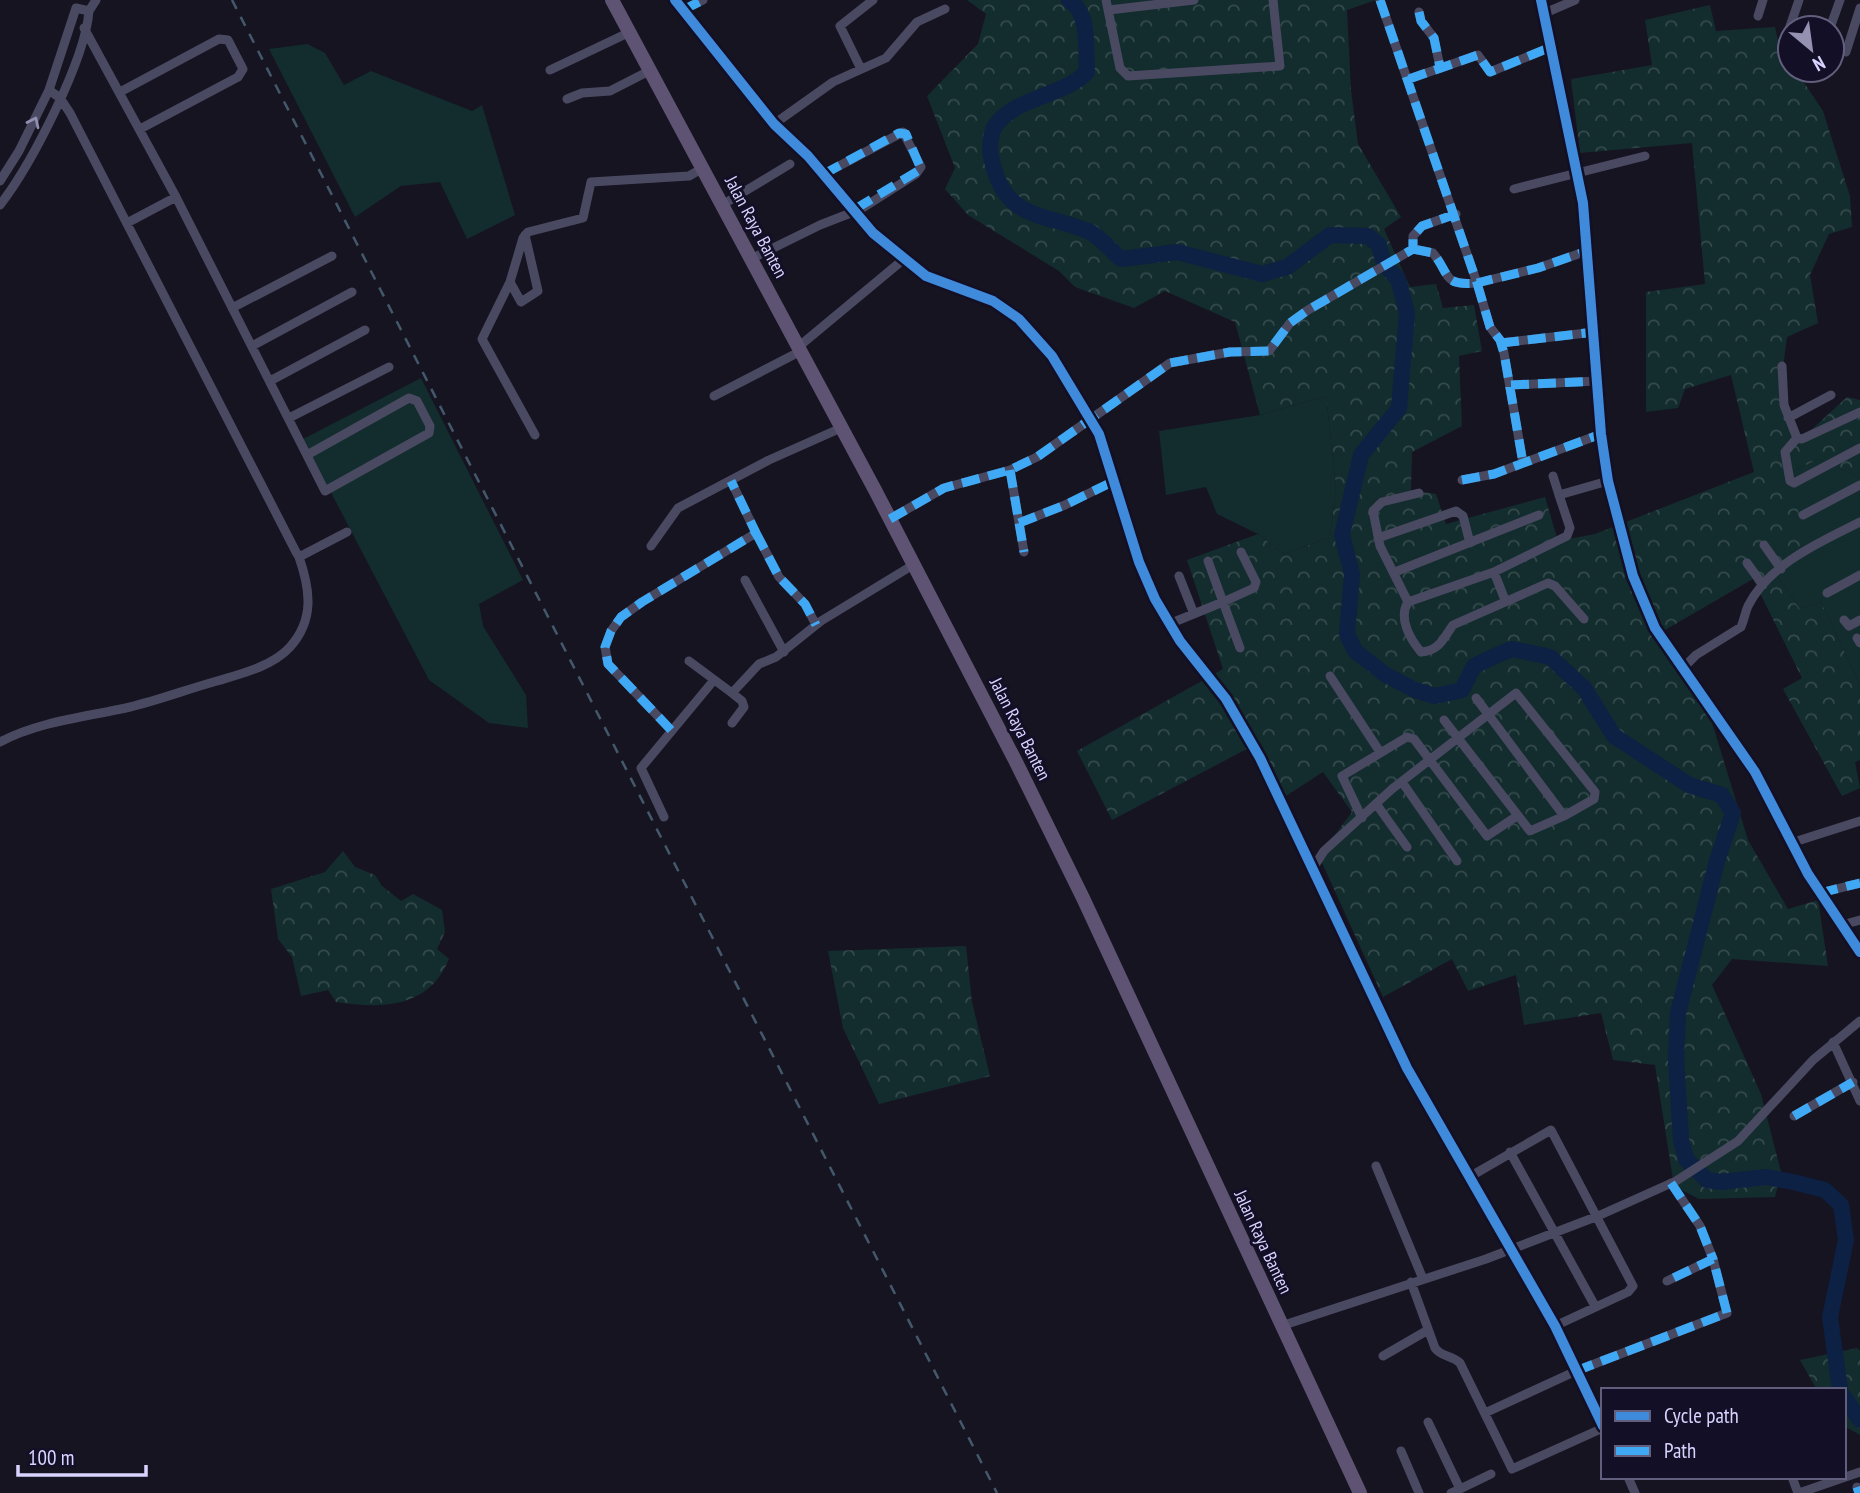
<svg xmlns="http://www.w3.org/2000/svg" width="1860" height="1493" font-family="'PT Sans Narrow',sans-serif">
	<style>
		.green { fill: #132c2d }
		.forest { fill: url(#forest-crowns) }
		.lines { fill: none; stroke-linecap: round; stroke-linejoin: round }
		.river { stroke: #0d2144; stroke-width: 16 }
		.minor { stroke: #4a4962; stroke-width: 9 }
		.primary { stroke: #5e5373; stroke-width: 14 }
		.rail { stroke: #43596b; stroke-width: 2.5; stroke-dasharray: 10 9; stroke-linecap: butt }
		.quiet { stroke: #3fa9f5; stroke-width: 9; stroke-dasharray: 18 9; stroke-linecap: butt }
		.cycleway-casing { stroke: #130f26; stroke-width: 15 }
		.cycleway { stroke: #408adc; stroke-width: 10 }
		.oneway { stroke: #928eb0 }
		.labels { text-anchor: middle; stroke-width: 6; stroke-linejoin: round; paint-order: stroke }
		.street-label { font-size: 18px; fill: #d9d4ff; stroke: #130f26 }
	</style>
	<defs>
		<pattern id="forest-crowns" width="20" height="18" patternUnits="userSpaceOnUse" patternTransform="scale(1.75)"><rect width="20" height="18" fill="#132c2d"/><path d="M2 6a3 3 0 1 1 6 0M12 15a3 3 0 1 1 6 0" fill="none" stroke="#354a4c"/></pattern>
	</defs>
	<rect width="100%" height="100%" fill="#161421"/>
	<path class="green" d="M307,44L325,53L344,85L371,71L472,111L482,105L515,215L467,239L440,182L401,186L355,217L269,49Z
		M421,378L523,580L479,604L483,626L526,695L528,728L489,723L429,680L303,439Z
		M1326,396L1336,486L1330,537L1284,554L1258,534L1217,514L1206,487L1166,495L1159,431L1260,415Z
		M1819,459L1860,478V685L1821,602L1800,609L1774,572L1789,473Z"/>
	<path class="forest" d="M967,0H1376L1347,10L1351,90L1358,144L1401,217L1384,229L1410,287L1436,284L1443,308L1474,305L1482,351L1459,356L1462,426L1412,452L1411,490L1436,494L1446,524L1545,497L1558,541L1595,534L1754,472L1731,375L1685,389L1678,408L1646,412V292L1705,284L1692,143L1580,153L1571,79L1652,65L1645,20L1710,5L1716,31L1775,27L1782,58L1790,70L1799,75L1823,111L1850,196L1852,227L1829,234L1810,275L1818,323L1787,337L1781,383L1796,444L1847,397L1860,400V478L1819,459L1789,473L1806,543L1774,572L1800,609L1821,602L1860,685V760L1855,762L1860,788L1842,796L1783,689L1802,678L1753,579L1658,634L1710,716L1748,840L1788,909L1818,900L1828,966L1732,959L1712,985L1761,1094L1781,1172L1775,1197L1699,1199L1674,1186L1655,1065L1613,1060L1601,1013L1524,1025L1516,975L1468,991L1452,959L1383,997L1319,856L1352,812L1323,772L1286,796L1260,742L1112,820L1077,751L1223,669L1187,560L1258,534L1284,554L1330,537L1336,486L1326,396L1260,415L1235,322L1165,291L1134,308L1075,287L1059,271L968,215L945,189L955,168L927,96L978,44L986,14Z
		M343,851L355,867L375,875L382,886L401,901L413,894L442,910L445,932L437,949L449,959C429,1008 383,1009 336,1002L328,990L301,996L292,957L278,939L271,889L325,872Z
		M966,946L972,1002L990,1076L879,1104L843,1028L828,951Z
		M1857,1348L1860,1351V1435L1844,1426V1390H1817L1800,1360Z"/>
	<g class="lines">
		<path class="river" d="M1069,0C1091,14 1085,50 1087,72C1063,96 1022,96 999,121C989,131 989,149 992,161C1005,220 1043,213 1088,231C1100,236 1111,251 1121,259L1177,252L1262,274L1287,267L1330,235L1368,236L1379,245L1384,264L1398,279L1407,313L1399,408L1361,455L1342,535L1352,574L1347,634L1355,651L1386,675L1415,690L1435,696L1462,690L1474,666L1495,656L1512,649L1550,657L1584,688L1614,736L1689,785L1722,795L1733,813L1717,861L1678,1013L1676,1060L1681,1140L1686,1159L1707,1180L1722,1182L1766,1177L1793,1182L1825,1190L1841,1205L1846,1240L1830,1317L1840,1390
			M1844,1397L1860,1420"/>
		<path class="minor" d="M675,0L774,124L808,156L873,233L926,276L993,301L1019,319L1052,356L1099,434L1139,562L1155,599L1180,641L1226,699L1260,758L1407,1068L1555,1326L1603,1426
			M1106,0L1120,68L1128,76L1280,66L1273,0
			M1380,0L1477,283L1538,268L1587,251
			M1541,0L1583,203L1601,434L1608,481L1633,576L1655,628L1755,772L1808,874L1860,952
			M683,10L703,0
			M1109,10L1194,0
			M1419,12L1421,21L1434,38L1440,67
			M1545,13L1575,0
			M1758,16L1763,0
			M84,28L176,197L325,491L429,433L430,426L417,401L409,398L307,455
			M1830,28L1840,0
			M1786,38L1799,0
			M1846,52L1860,8
			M861,69L840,26L873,0
			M550,70L630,32
			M1409,79L1478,55L1490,72L1551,47
			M49,90L60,98L70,113L296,552L299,557L347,532
			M120,92L219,39L228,40L243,69L238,77L140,129
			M567,99L582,93L610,91L651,70
			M774,124L833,82L886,58L917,22L945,9
			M0,181L19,151L49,90L76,8L89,11
			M1514,189L1645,156
			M0,205C31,165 85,61 89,11L96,0
			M722,205L790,164
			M127,223L176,197
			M1413,249L1433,253C1451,275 1442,286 1477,283L1490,327L1500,340L1504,353L1523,463
			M751,259L820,225L861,209L916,174L921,167L903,132L824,174
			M510,282L521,302L538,291L525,235
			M232,308L332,256
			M1501,343L1595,332
			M252,346L352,292
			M797,348L904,259
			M1782,366L1784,405L1797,438L1802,439L1860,412
			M270,381L365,330
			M1511,385L1597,381
			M714,396L799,352
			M289,418L389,367
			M1788,418L1831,395
			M535,435L482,339L510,282L523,238L528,232L583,218L591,182L689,176L703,168
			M1797,438L1785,452L1790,481L1794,483L1860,448
			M1010,470L1024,552
			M1553,476L1559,495
			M1462,480L1494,474L1601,434
			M1419,493L1382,502L1373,511L1380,546L1408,602C1398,618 1410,639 1421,652C1440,651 1444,637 1453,625L1548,583L1555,586L1584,619
			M1803,515L1860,485
			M890,519L944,488L1010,470L1037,457L1170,363L1230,352L1269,351L1290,323L1308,310L1413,249V236L1422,226L1456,214
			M1019,523L1065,505L1114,481
			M756,533L779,577L805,604L816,625
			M1378,538L1456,511L1463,516L1470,543
			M1764,545L1781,569
			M651,546L678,508L769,460L841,428
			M1208,561L1223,602L1254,588L1256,582L1241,552
			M1747,563L1763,585
			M1395,572L1539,515
			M1494,572L1505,600
			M1179,576L1194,614
			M745,580L784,652
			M1827,593L1860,575
			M1408,602L1494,572L1567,536L1570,528L1559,495L1608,481
			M1844,620L1849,626L1860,620
			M1169,624L1223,602L1240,648
			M1857,638L1860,643
			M689,661L732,693L759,664L776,657L821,621L913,565
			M1682,669L1696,655L1741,627C1744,620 1745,613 1748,606C1769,564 1820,542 1860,522
			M1330,676L1380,752
			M1444,720L1530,831L1564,816L1476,698
			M732,723L744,707L742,701L732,693
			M671,730L608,664L605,647L611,631L621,617L642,602L756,533L731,481
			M0,742C40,721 86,717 130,707C159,700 188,689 217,681C241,674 273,666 290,647C315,619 310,589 299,557
			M1402,782L1457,861
			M1377,805L1407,847
			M664,817L641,768L714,680
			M1362,818L1342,776L1407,737L1414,739L1487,836L1517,816
			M1791,843L1860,821
			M1313,868L1324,851L1392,789L1516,693L1595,792L1594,799L1564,816
			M1820,893L1860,883
			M1842,925L1860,920
			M1833,1042L1860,1101
			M1794,1116L1853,1082
			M1510,1152L1595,1306
			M1376,1166L1423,1279
			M1471,1176L1551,1130L1633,1286L1628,1292L1555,1326
			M1671,1183L1700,1226L1713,1259
			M1411,1282L1435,1348C1441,1357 1452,1355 1460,1363L1512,1469L1603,1428
			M1281,1326L1486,1259L1598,1216L1676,1181L1738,1141L1813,1060L1860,1021
			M1383,1356L1428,1330
			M1485,1413L1576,1371L1727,1313L1713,1259L1667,1281
			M1428,1422L1460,1489L1451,1493
			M1401,1451L1419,1493
			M1628,1477L1635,1493
			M1792,1477L1798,1493
			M1857,1487L1859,1493
			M1460,1489L1491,1474
			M1799,1493L1860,1472"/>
		<path class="primary" d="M612,0L875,490L1016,762L1083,898L1360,1493"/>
		<path class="rail" d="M232,0L997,1493"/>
		<path class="quiet" d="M1380,0L1477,283L1538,268L1587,251
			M683,10L703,0
			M1419,12L1421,21L1434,38L1440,67
			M1409,79L1478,55L1490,72L1551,47
			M824,174L899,133L906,134L921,169L852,211
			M1413,249L1433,253C1451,275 1442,286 1477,283L1490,327L1500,340L1504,353L1523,463
			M1501,343L1595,332
			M1511,385L1597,381
			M1010,470L1024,552
			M1462,480L1494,474L1601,434
			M890,519L944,488L1010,470L1037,457L1170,363L1230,352L1269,351L1290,323L1308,310L1413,249V236L1422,226L1456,214
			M1019,523L1065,505L1114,481
			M756,533L779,577L805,604L816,625
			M671,730L608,664L605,647L611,631L621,617L642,602L756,533L731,481
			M1820,893L1860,883
			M1794,1116L1853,1082
			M1671,1183L1700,1226L1713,1259
			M1576,1371L1727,1313L1713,1259L1667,1281
			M1857,1487L1859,1493"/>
		<defs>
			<path id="cycleway" d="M675,0L774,124L808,156L873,233L926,276L993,301L1019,319L1052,356L1099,434L1139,562L1155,599L1180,641L1226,699L1260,758L1407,1068L1555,1326L1603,1426
				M1541,0L1583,203L1601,434L1608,481L1633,576L1655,628L1755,772L1808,874L1860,952"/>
		</defs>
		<use href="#cycleway" class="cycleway-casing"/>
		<use href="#cycleway" class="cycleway"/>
	</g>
	<defs><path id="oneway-chevron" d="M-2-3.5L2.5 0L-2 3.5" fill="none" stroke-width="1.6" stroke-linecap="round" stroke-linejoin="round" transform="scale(1.75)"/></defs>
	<use class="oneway" href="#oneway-chevron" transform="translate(34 122) rotate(-64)"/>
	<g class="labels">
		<g class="street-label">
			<text transform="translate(756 227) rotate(62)" y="6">Jalan Raya Banten</text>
			<text transform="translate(1020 729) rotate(63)" y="6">Jalan Raya Banten</text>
			<text transform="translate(1263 1242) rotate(65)" y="6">Jalan Raya Banten</text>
		</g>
	</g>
	<rect x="1601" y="1388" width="245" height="91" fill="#130f26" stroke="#625e7d" stroke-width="2"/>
	<rect x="1615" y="1411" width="35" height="10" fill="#408adc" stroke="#625e7d" stroke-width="2"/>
	<text x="1664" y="1423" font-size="21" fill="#d9d4ff">Cycle path</text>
	<rect x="1615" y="1446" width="35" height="10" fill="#3fa9f5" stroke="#625e7d" stroke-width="2"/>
	<text x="1664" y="1458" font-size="21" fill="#d9d4ff">Path</text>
	<g transform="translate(1811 49) rotate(151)"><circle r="33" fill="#130f26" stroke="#625e7d" stroke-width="2"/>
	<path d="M0-5L12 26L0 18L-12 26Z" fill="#9591b1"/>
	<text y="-10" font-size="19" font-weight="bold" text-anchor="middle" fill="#d9d4ff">N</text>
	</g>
	<path d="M18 1465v10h128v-10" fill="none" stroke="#d9d4ff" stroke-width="3.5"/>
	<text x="28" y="1465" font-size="21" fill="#d9d4ff" stroke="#130f26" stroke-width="5" paint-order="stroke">100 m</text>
</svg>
